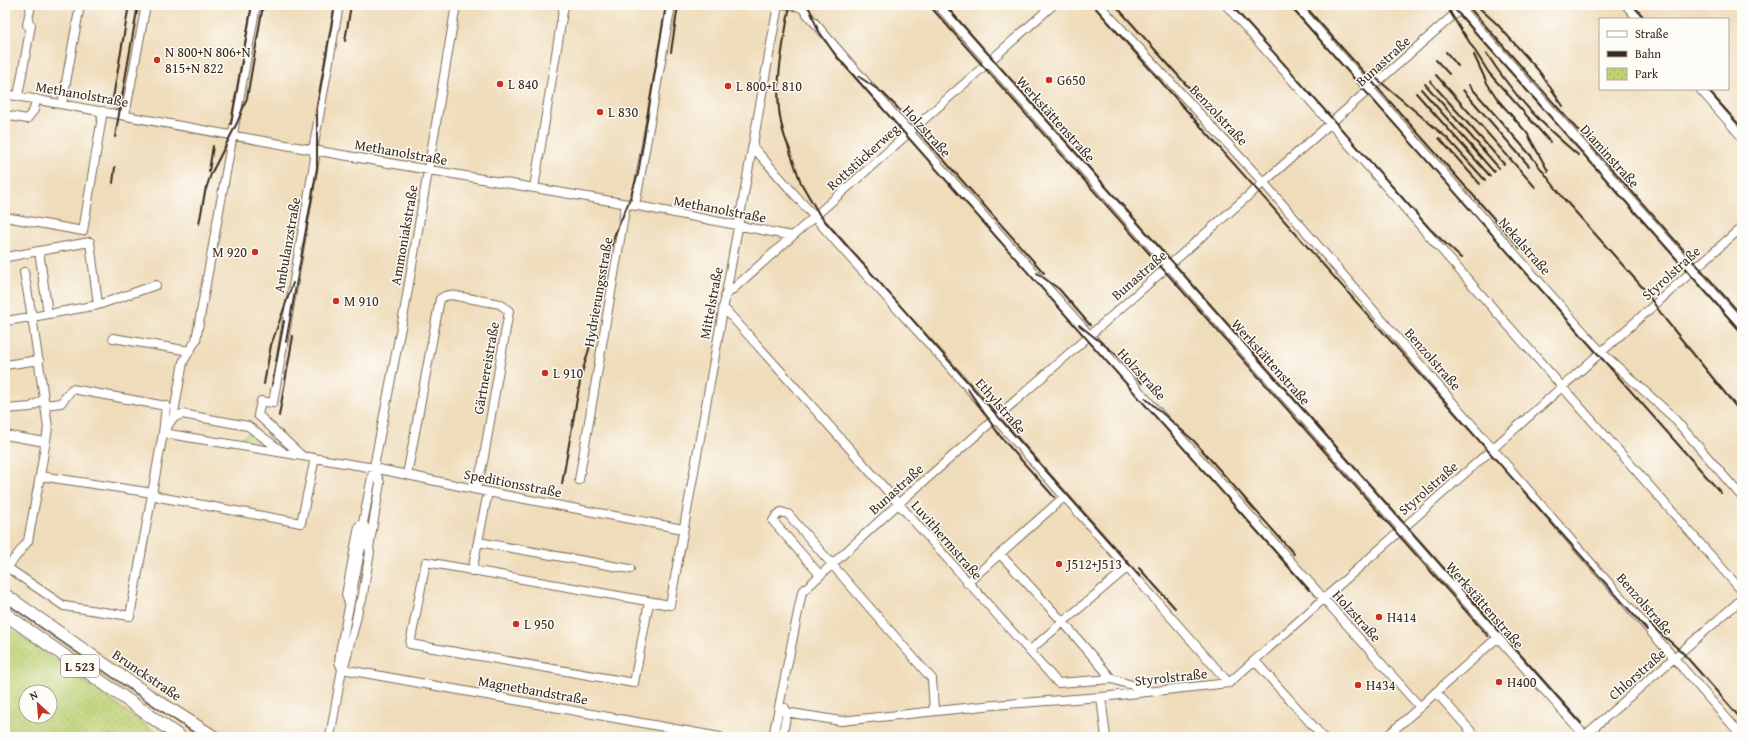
<svg xmlns="http://www.w3.org/2000/svg" width="1747" height="742" font-family="'Gentium Book Plus',serif">
	<style>
		.grass { fill: url(#grass-tufts); stroke: #7c7e4a }
		.park { fill: url(#park-dots); stroke: #7c7e4a; fill-rule: evenodd }
		.lines { fill: none; stroke-linecap: round; stroke-linejoin: round }
		.street-casing { stroke: #7a6855; stroke-width: 10 }
		.primary-casing { stroke: #7a6855; stroke-width: 14 }
		.street { stroke: #fff; stroke-width: 8 }
		.primary { stroke: #fff; stroke-width: 12 }
		.tram { stroke: #3b2a1e; stroke-width: 1 }
		.rail { stroke: #3b2a1e; stroke-width: 2 }
		.poi-dot { fill: #c8321e; stroke: #fdfcf7; stroke-width: 1.5 }
		.labels { text-anchor: middle; stroke-width: 3; stroke-linejoin: round; paint-order: stroke }
		.shield { fill: #fdfcf7; stroke: #75695f; stroke-width: 1 }
		.shield-label { font-size: 13px; font-weight: bold; fill: #3b2a1e }
		.poi-label { font-size: 14px; fill: #3b2a1e; stroke: #fdfcf7; text-anchor: start }
		.street-label { font-size: 14px; fill: #3b2a1e; stroke: #fdfcf7 }
	</style>
	<defs>
		<pattern id="grass-tufts" width="24" height="20" patternUnits="userSpaceOnUse"><rect width="24" height="20" fill="#bdd276"/><path d="M3 7l-1-3M5 7V3M7 7l1-3M15 17l-1-3M17 17v-4M19 17l1-3" fill="none" stroke="#a3b466"/></pattern>
		<pattern id="park-dots" width="8" height="8" patternUnits="userSpaceOnUse"><rect width="8" height="8" fill="#bdd276"/><path d="M2 2h.1M6 6h.1" fill="none" stroke="#a3b466" stroke-width="1.8" stroke-linecap="round"/></pattern>
	</defs>
	<rect width="100%" height="100%" fill="#fdfcf7"/>
	<filter id="ink" filterUnits="userSpaceOnUse"><feTurbulence type="fractalNoise" baseFrequency=".025" numOctaves="2"/><feDisplacementMap in="SourceGraphic" scale="8" xChannelSelector="R" yChannelSelector="G"/><feConvolveMatrix kernelMatrix="1 2 1 2 8 2 1 2 1" color-interpolation-filters="sRGB"/></filter>
	<filter id="wash" filterUnits="userSpaceOnUse"><feTurbulence type="fractalNoise" baseFrequency=".012" numOctaves="4" result="noise"/><feDisplacementMap in="SourceGraphic" scale="16" xChannelSelector="R" yChannelSelector="G"/><feGaussianBlur stdDeviation="0.9" result="paint"/><feColorMatrix in="noise" values="0 0 0 0 0 0 0 0 0 0 0 0 0 0 0 0 0 1.4 0 .05"/><feComposite in="paint" operator="in"/></filter>
	<g filter="url(#wash)">
		<rect width="100%" height="100%" fill="#efdcba"/>
		<path class="grass" d="M253,433L264,443L263,444L236,442L247,434Z"/>
		<path class="park" d="M5,625L162,737H5ZM26,692H50V716H26Z"/>
	</g>
	<g filter="url(#ink)">
		<g class="lines">
			<defs>
				<path id="street" d="M786,5L801,7L814,22L910,133L1420,707L1436,692L1476,737
					M938,5L1585,736
					M1099,5L1264,183L1578,548L1742,736
					M1226,5L1742,591
					M1296,5L1601,352L1672,416L1742,497
					M1458,5L1742,325
					M1626,5L1638,19
					M1700,89L1742,137
					M5,94L313,150L628,204L792,236
					M18,96L31,25H27L31,5
					M62,104L80,5
					M5,115L27,119L34,110L36,99
					M125,115L146,5
					M753,147L846,253L943,359L1229,683
					M534,188L564,5
					M635,206L671,5
					M5,217L83,231L103,111
					M7,257L39,251
					M725,296L1053,5
					M98,305L156,285
					M723,307C836,432 946,558 1058,683L1112,679L1148,690
					M5,321L32,317L24,272
					M113,338L190,351
					M5,365L39,360
					M45,405L32,317L98,305L90,242L39,251L48,314
					M5,409L31,407L44,399
					M173,418L182,414L248,426L283,452
					M163,433L173,418L183,362L196,340L256,5
					M5,435L45,442
					M302,456L258,415L261,401L273,403L315,158L313,150L339,5
					M407,475L440,299L445,296L451,295L500,304L509,311L483,462L476,489
					M40,476L48,428L45,405L61,403L72,389L166,406L163,433
					M579,480L626,204
					M478,542L630,569
					M1000,554L1063,622L1029,651
					M5,566L64,606L130,616L163,433L374,468L488,492L683,529
					M7,568L28,541L40,476L153,493L159,497L301,523L315,458
					M472,571L488,492
					M820,575L773,521L776,516L781,512L788,514L932,679L934,711
					M967,583L1064,497
					M649,602L634,683L410,644L426,562L670,605L778,5
					M349,603L346,595L359,526L363,523
					M1255,661L1323,737
					M342,669L339,662L341,647L365,527L363,523L405,307L456,5
					M342,669L720,737
					M1112,679L1063,622L1127,568
					M1436,692L1497,638
					M1101,697L1229,683L1742,227
					M779,711L841,721L994,705L1101,697L1106,737
					M330,737L342,669C348,660 347,652 350,642C354,630 357,617 359,604L362,600L370,552L369,548L380,483L374,468
					M773,737L802,592L898,504L1465,5
					M782,737L787,712L785,708
					M1386,737L1420,707
					M1583,737L1742,599"/>
				<path id="primary" d="M5,595L148,695L214,737
					M5,614L180,737"/>
			</defs>
			<use href="#street" class="street-casing"/>
			<use href="#primary" class="primary-casing"/>
			<use href="#street" class="street"/>
			<use href="#primary" class="primary"/>
			<path class="tram" d="M5,602L199,737"/>
			<path class="rail" d="M808,5L818,30L836,56L1309,590
				M929,5L1488,636
				M945,5L1581,723
				M1093,5L1647,630
				M1115,5L1209,110
				M1231,5L1293,74
				M1289,5L1721,493
				M1304,5L1521,249
				M1446,5L1465,37
				M1451,5L1742,333
				M1467,5L1742,316
				M1476,5L1497,24L1539,71L1563,106
				M1633,5L1645,19
				M1463,32L1489,73L1550,142
				M345,41L351,5
				M671,52L678,5
				M1446,52L1458,66
				M1487,54C1514,96 1540,123 1578,155
				M1474,55L1487,83L1498,100L1527,133L1548,171
				M1436,60L1449,74
				M1289,70L1430,229L1461,258
				M1436,75L1535,187
				M858,76L883,93L895,105L1044,273
				M1377,79L1447,138L1485,180
				M1430,81L1504,164
				M1425,84L1499,168
				M1469,85L1532,157L1564,199L1643,288L1665,319L1742,414
				M1421,89L1494,172
				M1707,89L1742,128
				M1463,90L1529,166
				M1416,93L1490,176
				M113,98L129,5
				M231,124L252,5
				M115,137L138,5
				M1439,138L1480,184
				M788,146L801,183L819,214L1140,577
				M790,150C768,104 782,53 790,5
				M209,171L213,146
				M113,183L115,167
				M205,192L211,174L237,123L247,98L263,5
				M199,224L206,187
				M1519,239L1529,251
				M1037,273L1059,289L1090,325
				M1079,325L1117,355L1142,383
				M286,342L317,168V108L335,5
				M264,384L271,345L293,283
				M272,386L284,321
				M967,388L1000,436L1054,497
				M1145,398L1194,441L1294,554
				M279,416L293,336
				M562,484L581,376L593,336L606,264L615,234L628,204L638,174L666,5
				M1139,568L1175,608
				M1650,624L1682,652L1742,720"/>
		</g>
	</g>
	<g class="poi-dot">
		<circle cx="157" cy="60" r="4"/>
		<circle cx="1049" cy="80" r="4"/>
		<circle cx="500" cy="84" r="4"/>
		<circle cx="728" cy="86" r="4"/>
		<circle cx="600" cy="112" r="4"/>
		<circle cx="255" cy="252" r="4"/>
		<circle cx="336" cy="301" r="4"/>
		<circle cx="545" cy="373" r="4"/>
		<circle cx="1059" cy="564" r="4"/>
		<circle cx="1379" cy="617" r="4"/>
		<circle cx="516" cy="624" r="4"/>
		<circle cx="1499" cy="682" r="4"/>
		<circle cx="1358" cy="685" r="4"/>
	</g>
	<g class="labels">
		<rect class="shield" x="61" y="655" width="38" height="22" rx="3"/>
		<g class="shield-label">
			<text x="80" y="671">L 523</text>
		</g>
		<g class="poi-label">
			<text x="165" y="57">N 800+N 806+N<tspan x="165" dy="16">815+N 822</tspan></text>
			<text x="1057" y="85">G650</text>
			<text x="508" y="89">L 840</text>
			<text x="736" y="91">L 800+L 810</text>
			<text x="608" y="117">L 830</text>
			<text x="247" y="257" text-anchor="end">M 920</text>
			<text x="344" y="306">M 910</text>
			<text x="553" y="378">L 910</text>
			<text x="1067" y="569">J512+J513</text>
			<text x="1387" y="622">H414</text>
			<text x="524" y="629">L 950</text>
			<text x="1507" y="687">H400</text>
			<text x="1366" y="690">H434</text>
		</g>
		<g class="street-label">
			<text transform="translate(1383 61) rotate(-42)" y="5">Bunastraße</text>
			<text transform="translate(82 94) rotate(10)" y="5">Methanolstraße</text>
			<text transform="translate(1219 115) rotate(47)" y="5">Benzolstraße</text>
			<text transform="translate(1056 119) rotate(48)" y="5">Werkstättenstraße</text>
			<text transform="translate(927 131) rotate(48)" y="5">Holzstraße</text>
			<text transform="translate(401 152) rotate(10)" y="5">Methanolstraße</text>
			<text transform="translate(1610 156) rotate(48)" y="5">Diaminstraße</text>
			<text transform="translate(863 157) rotate(-42)" y="5">Rottstückerweg</text>
			<text transform="translate(720 209) rotate(11)" y="5">Methanolstraße</text>
			<text transform="translate(404 235) rotate(-80)" y="5">Ammoniakstraße</text>
			<text transform="translate(287 245) rotate(-80)" y="5">Ambulanzstraße</text>
			<text transform="translate(1525 246) rotate(49)" y="5">Nekalstraße</text>
			<text transform="translate(1671 273) rotate(-42)" y="5">Styrolstraße</text>
			<text transform="translate(1139 275) rotate(-41)" y="5">Bunastraße</text>
			<text transform="translate(598 292) rotate(-80)" y="5">Hydrierungsstraße</text>
			<text transform="translate(711 303) rotate(-79)" y="5">Mittelstraße</text>
			<text transform="translate(1433 359) rotate(49)" y="5">Benzolstraße</text>
			<text transform="translate(1271 362) rotate(48)" y="5">Werkstättenstraße</text>
			<text transform="translate(486 368) rotate(-80)" y="5">Gärtnereistraße</text>
			<text transform="translate(1142 374) rotate(48)" y="5">Holzstraße</text>
			<text transform="translate(1001 406) rotate(49)" y="5">Ethylstraße</text>
			<text transform="translate(513 483) rotate(11)" y="5">Speditionsstraße</text>
			<text transform="translate(1428 488) rotate(-41)" y="5">Styrolstraße</text>
			<text transform="translate(896 489) rotate(-42)" y="5">Bunastraße</text>
			<text transform="translate(947 540) rotate(49)" y="5">Luvithermstraße</text>
			<text transform="translate(1645 604) rotate(49)" y="5">Benzolstraße</text>
			<text transform="translate(1485 605) rotate(49)" y="5">Werkstättenstraße</text>
			<text transform="translate(1357 616) rotate(48)" y="5">Holzstraße</text>
			<text transform="translate(1637 674) rotate(-41)" y="5">Chlorstraße</text>
			<text transform="translate(147 675) rotate(34)" y="5">Brunckstraße</text>
			<text transform="translate(1171 677) rotate(-6)" y="5">Styrolstraße</text>
			<text transform="translate(533 690) rotate(10)" y="5">Magnetbandstraße</text>
		</g>
	</g>
	<rect width="1747" height="742" fill="none" stroke="#fdfcf7" stroke-width="20"/>
	<rect x="1599" y="18" width="130" height="72" fill="#fdfcf7" stroke="#afa8a0"/>
	<rect x="1607" y="31" width="20" height="6" fill="#ffffff" stroke="#afa8a0"/>
	<text x="1635" y="38" font-size="12" fill="#3b2a1e">Straße</text>
	<rect x="1607" y="51" width="20" height="6" fill="#3b2a1e" stroke="#afa8a0"/>
	<text x="1635" y="58" font-size="12" fill="#3b2a1e">Bahn</text>
	<rect x="1607" y="68" width="20" height="12" fill="url(#park-dots)" stroke="#afa8a0"/>
	<text x="1635" y="78" font-size="12" fill="#3b2a1e">Park</text>
	<g transform="translate(38 704) rotate(334)"><circle r="19" fill="#fdfcf7" stroke="#afa8a0"/>
	<path d="M0-3L7 15L0 10L-7 15Z" fill="#c8321e"/>
	<text y="-6" font-size="11" font-weight="bold" text-anchor="middle" fill="#3b2a1e">N</text>
	</g>
</svg>
